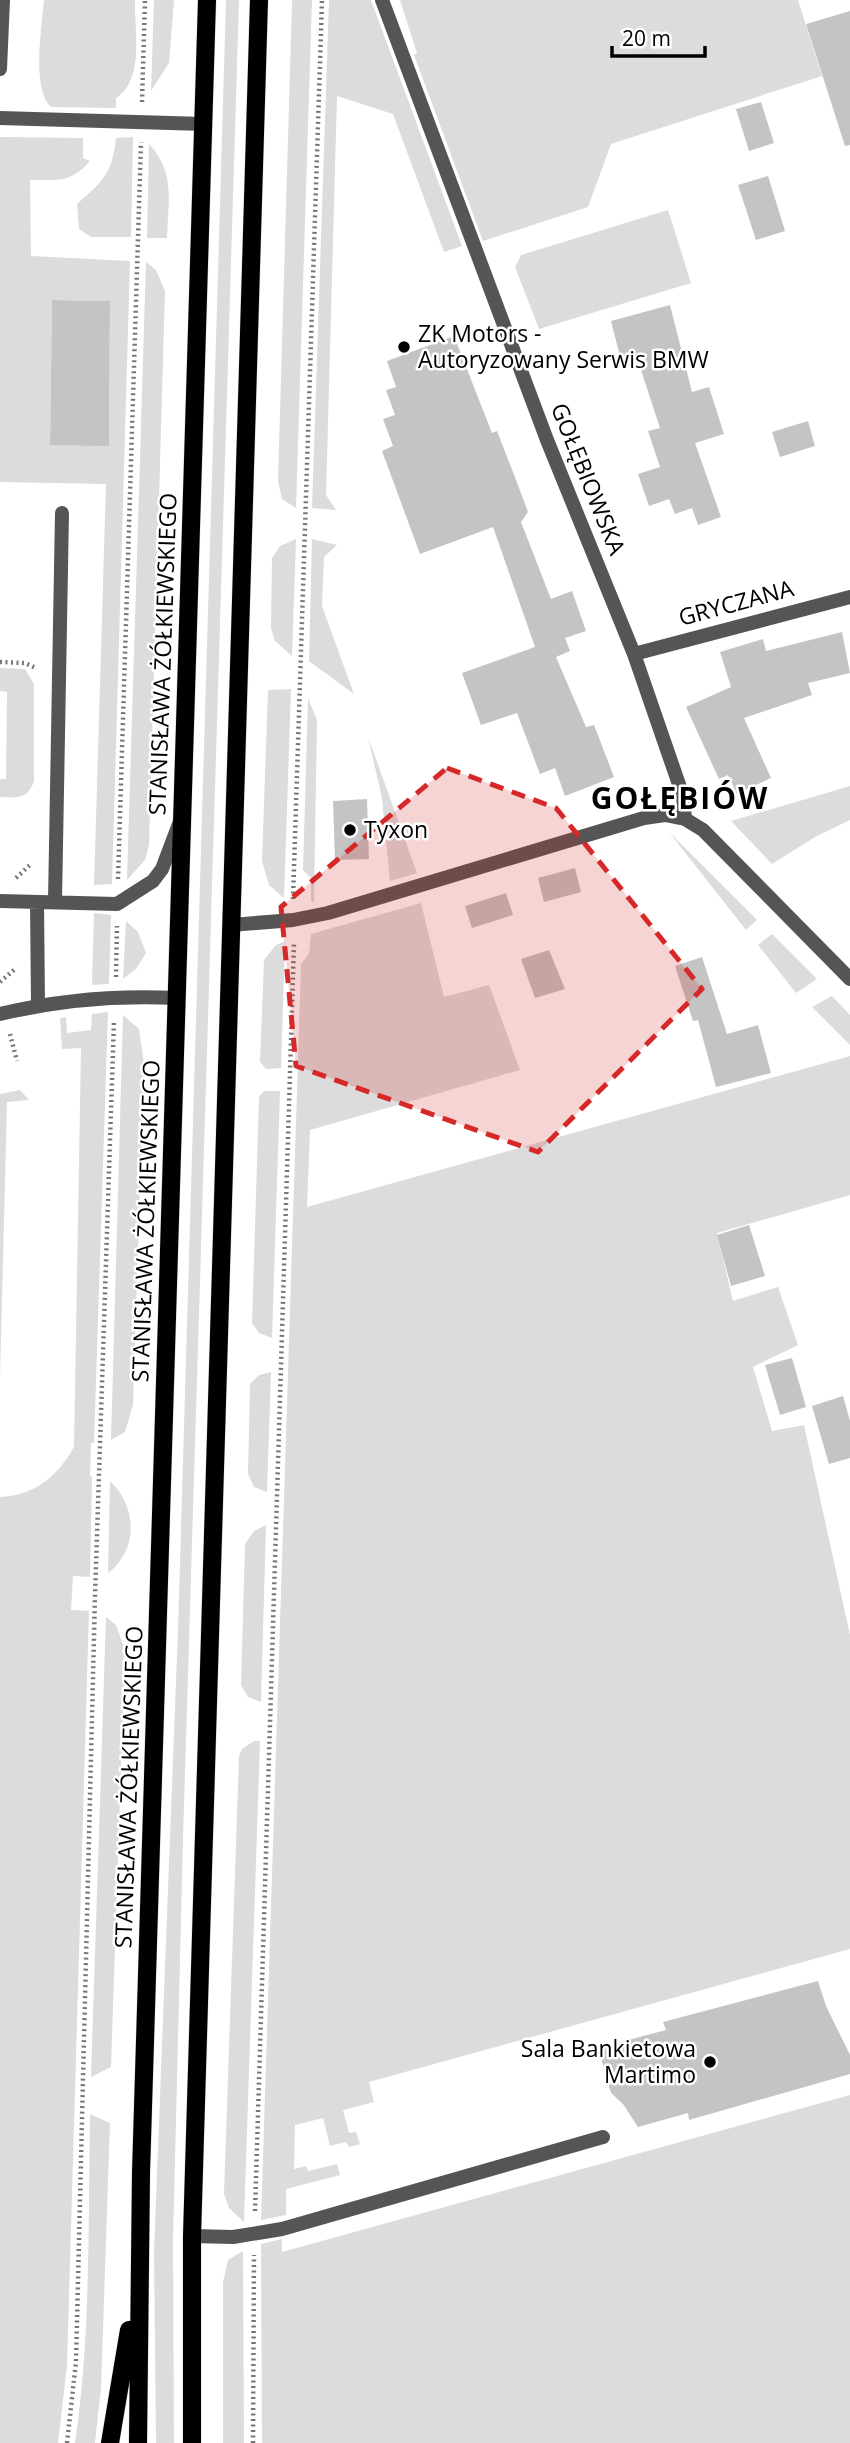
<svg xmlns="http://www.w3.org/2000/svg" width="850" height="2443" font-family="'Open Sans',sans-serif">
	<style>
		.green { fill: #dcdcdc; fill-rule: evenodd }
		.building { fill: #c4c4c4 }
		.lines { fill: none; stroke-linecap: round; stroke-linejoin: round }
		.primary-casing { stroke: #dbdbdb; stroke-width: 19 }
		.path { stroke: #777; stroke-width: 4.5; stroke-dasharray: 2 3.5; stroke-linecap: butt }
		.lane { stroke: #555; stroke-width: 14 }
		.street { stroke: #555; stroke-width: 14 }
		.primary { stroke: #000; stroke-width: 18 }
		.marked { fill: #d62828; fill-opacity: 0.2; stroke: #d62828; stroke-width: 5; stroke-dasharray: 14 9; stroke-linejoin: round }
		.poi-dot { fill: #000; stroke: #fff; stroke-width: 2.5 }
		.labels { text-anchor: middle; stroke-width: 5; stroke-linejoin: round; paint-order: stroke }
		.poi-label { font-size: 23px; fill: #000; stroke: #fff; text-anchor: start }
		.street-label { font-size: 23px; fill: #000; stroke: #fff }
		.district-label { font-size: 30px; font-weight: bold; letter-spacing: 2px; fill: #000; stroke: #fff }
	</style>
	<rect width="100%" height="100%" fill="#fff"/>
	<path class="green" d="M44,0H135C134,30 145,80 116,98V108L51,107C31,89 42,26 44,0Z
		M154,0H174L169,63L151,91Z
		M226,0H239L183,1839L173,2240L174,2443H156L154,2252L178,1630Z
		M292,0H312L296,508L282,499L278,481Z
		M329,0H371L462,246L444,252L393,114L337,96L326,495L336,510L312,508Z
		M400,0H798L822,76L611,144L588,207L483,241L414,55L417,53Z
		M0,137L83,138V158L90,161C71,183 58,180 30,180L31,256L130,261L112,884L94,885L106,484L0,482ZM52,300L110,301L109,445L50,444Z
		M133,137L131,237H91L79,229L77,204C103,181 112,174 116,138Z
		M149,144C176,173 168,201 167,238H147Z
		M668,210L691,283L539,329L515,267L521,255Z
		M146,262L156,270L165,291L149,845L145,860L127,880Z
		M296,539L292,656L275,641L271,628L272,558L280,546Z
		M312,539L337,545L324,557L322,606L354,694L309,661Z
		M0,668L25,669L34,684V781C28,799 17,798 0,797V779H6L7,692L0,691Z
		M291,689L284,898L269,885L262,861L268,690Z
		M308,698L317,720L314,902H311V878L303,870Z
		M368,737L417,873L390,881L382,798Z
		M850,786V820L815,837L772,864L731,821Z
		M669,832L757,920L746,930Z
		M421,903L444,997L489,985L520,1070L310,1130L307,1207L850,1056V1195L717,1233L733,1301L778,1287L798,1345L753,1367L772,1431L804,1425L850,1635V1949L369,2082L374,2102L343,2110L349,2133L356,2132L360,2144L349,2147L346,2142L330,2146L323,2118L295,2125L294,2169L306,2166L308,2171L337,2164L340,2175L286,2189V2215L261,2220L301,964L309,954L311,934Z
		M94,913L111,915L109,984L92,985Z
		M126,921L138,932L146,953L136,969L123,979Z
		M772,934L817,979L796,993L758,945Z
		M285,941L281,1068L266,1069L260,1062L264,960L276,945Z
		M832,996L850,1015V1045L812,1007Z
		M108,1012L94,1443H91L90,1476L92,1477L90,1577L73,1576L71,1610L89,1611L67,2365L58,2443H0V1497C35,1495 57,1477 74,1447L81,1048L62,1049L60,1018L66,1017L67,1033L91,1030L92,1014Z
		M123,1015L139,1029L144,1064L133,1405L125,1432L111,1440Z
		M20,1090L29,1100L7,1102L0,1379V1094Z
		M264,1091H280L272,1338L259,1333L252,1323L259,1097Z
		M271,1372L267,1492L254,1487L248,1474L250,1384L259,1375Z
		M110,1481C137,1506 139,1550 108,1573Z
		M266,1525L261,1702L248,1697L241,1685L245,1544L254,1531Z
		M106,1617L116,1625L125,1650L111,2067L91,2077Z
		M254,1741H260L244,2222L229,2208L224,2194L239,1756L242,1749Z
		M850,2095V2443H262L261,2244L282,2239V2252Z
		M90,2114L110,2123L101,2388L95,2443H75C91,2335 88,2223 90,2114Z
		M243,2251L244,2443H223V2282L228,2260Z"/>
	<path class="building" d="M850,11V145L845,146L806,24Z
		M761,102L774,143L749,151L736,109Z
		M768,176L785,231L756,240L738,185Z
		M52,300L110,301L109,446L50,445Z
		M670,305L692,392L709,387L724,434L695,443L721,517L698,525L692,508L675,514L669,499L649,506L638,474L660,467L648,431L660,428L639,364L623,368L611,321Z
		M454,336L492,433L497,431L516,480L528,512L521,522L551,599L572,591L586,631L565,638L570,651L556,657L586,727L594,725L614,777L565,796L555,768L540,774L517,713L481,725L462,673L535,647L493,527L420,554L382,451L393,446L383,419L395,415L386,390L396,387L387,361Z
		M808,421L815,446L780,457L772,432Z
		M842,632L850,673L808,683L812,695L744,718L771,778L737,794L728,775L719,779L686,707L731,687L720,652L763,639L766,651Z
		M367,799L369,859L335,860L333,801Z
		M575,868L581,892L544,902L538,878Z
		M506,893L513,915L472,928L465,906Z
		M549,950L565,989L535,998L521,959Z
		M702,957L727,1034L758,1025L771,1073L716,1087L698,1020L693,1021L675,966Z
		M749,1225L765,1276L731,1286L717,1235Z
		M792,1358L806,1407L780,1415L765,1365Z
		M843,1396L850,1421V1458L829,1464L812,1406Z
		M818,1981L826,2006L850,2055V2074L689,2120L688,2113L638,2127L623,2104L611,2093L598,2048L666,2030L663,2022Z"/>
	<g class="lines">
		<defs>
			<path id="primary" d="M110,2443L129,2330
				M138,2443L141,2173L207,0
				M192,2443V2236L259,0"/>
		</defs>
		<use href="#primary" class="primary-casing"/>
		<path class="path" d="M142,102L145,0
			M0,662L25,663L36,668
			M16,878L32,863
			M118,879L141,142
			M293,899L322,0
			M116,977L117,926
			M0,982L15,969
			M10,1034L17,1061
			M255,2211L294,943
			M67,2443L76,2362L95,1596L114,1020
			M253,2443L254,2255"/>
		<path class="lane" d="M0,69L3,0
			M0,118L204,124
			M0,901L117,904L153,881L162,869L179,824
			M55,901L62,513
			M37,902L38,1005
			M0,1014C58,1000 117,995 177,998
			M192,2236L233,2237L282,2229L603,2137"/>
		<path class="street" d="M382,0L547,440L634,654L683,796L685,819L703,830L850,979
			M634,654L850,597
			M231,925L293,920L328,913L644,818L665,815L685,819"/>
		<use href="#primary" class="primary"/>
	</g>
	<path class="marked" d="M447,768L556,808L702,989L538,1152L296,1066L281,907Z"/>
	<g class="poi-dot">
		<circle cx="404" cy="347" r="7"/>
		<circle cx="350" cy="830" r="7"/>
		<circle cx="710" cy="2062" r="7"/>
	</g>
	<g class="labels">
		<g class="poi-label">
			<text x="418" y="342">ZK Motors -<tspan x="418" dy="26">Autoryzowany Serwis BMW</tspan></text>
			<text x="364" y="838">Tyxon</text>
			<text x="696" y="2057" text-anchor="end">Sala Bankietowa<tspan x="696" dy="26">Martimo</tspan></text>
		</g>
		<g class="street-label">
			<text transform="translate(588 479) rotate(68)" y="8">GOŁĘBIOWSKA</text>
			<text transform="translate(736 603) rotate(-15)" y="8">GRYCZANA</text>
			<text transform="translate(163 654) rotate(-88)" y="8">STANISŁAWA ŻÓŁKIEWSKIEGO</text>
			<text transform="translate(146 1221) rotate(-88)" y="8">STANISŁAWA ŻÓŁKIEWSKIEGO</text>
			<text transform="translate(129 1787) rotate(-88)" y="8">STANISŁAWA ŻÓŁKIEWSKIEGO</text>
		</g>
		<g class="district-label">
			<text x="680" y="809">GOŁĘBIÓW</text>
		</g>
	</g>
	<path d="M612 46v10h93v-10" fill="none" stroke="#000000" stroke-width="3.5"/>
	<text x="622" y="46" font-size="21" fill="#000000" stroke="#ffffff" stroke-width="5" paint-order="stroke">20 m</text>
</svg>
